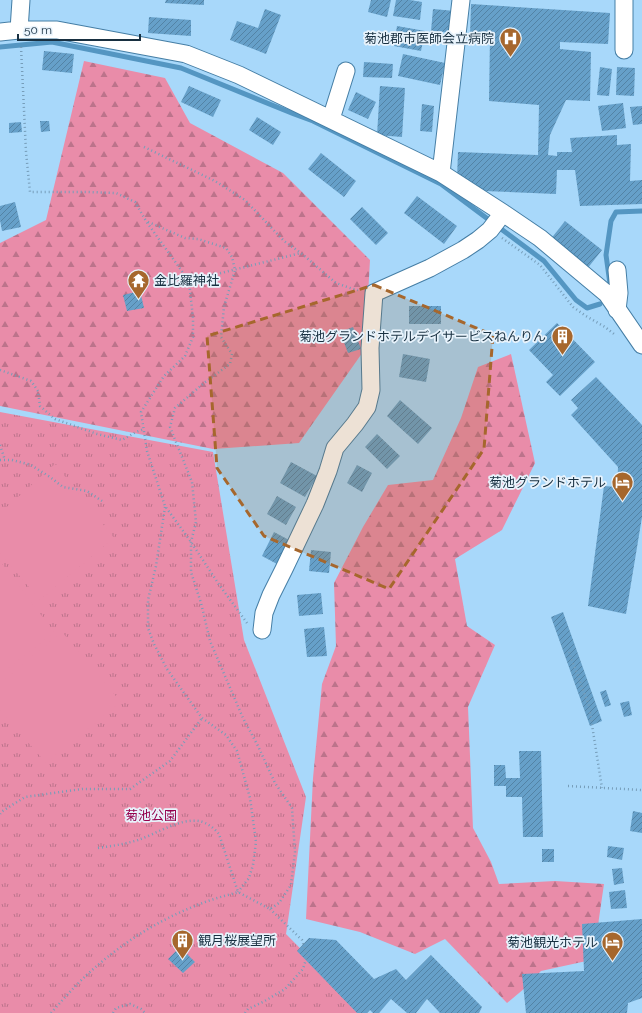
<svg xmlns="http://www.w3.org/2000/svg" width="642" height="1013" font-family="Raleway,'Noto Sans JP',sans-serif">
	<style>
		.grass { fill: url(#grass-tufts) }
		.forest { fill: url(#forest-firs) }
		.garden { fill: #e98ca9 }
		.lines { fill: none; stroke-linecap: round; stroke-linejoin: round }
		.stream { stroke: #5496c2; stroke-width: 5 }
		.building { fill: url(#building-hatch) }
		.street-casing { stroke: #457ea5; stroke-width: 19 }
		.path { stroke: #769db9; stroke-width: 2.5; stroke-dasharray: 1 3; stroke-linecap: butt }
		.street { stroke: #fff; stroke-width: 17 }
		.marked { fill: #a6672d; fill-opacity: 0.2; stroke: #a6672d; stroke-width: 3; stroke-dasharray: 8 5; stroke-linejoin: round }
		.labels { text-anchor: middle; stroke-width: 3.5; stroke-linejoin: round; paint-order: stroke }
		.poi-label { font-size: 13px; fill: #183041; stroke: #e8f3fc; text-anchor: end }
		.park-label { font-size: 13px; fill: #94004c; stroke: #e8f3fc }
	</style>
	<defs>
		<pattern id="grass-tufts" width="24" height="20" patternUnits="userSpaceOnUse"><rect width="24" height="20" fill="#e98ca9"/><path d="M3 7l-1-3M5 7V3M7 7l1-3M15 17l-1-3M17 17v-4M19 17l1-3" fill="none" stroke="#bc738b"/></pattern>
		<pattern id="forest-firs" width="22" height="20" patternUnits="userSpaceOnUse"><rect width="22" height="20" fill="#e98ca9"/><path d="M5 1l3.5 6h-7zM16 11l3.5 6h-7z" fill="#bc738b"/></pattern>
		<pattern id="building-hatch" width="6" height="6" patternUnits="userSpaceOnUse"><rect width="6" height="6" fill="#66a0c9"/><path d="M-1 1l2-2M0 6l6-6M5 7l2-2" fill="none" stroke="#5383a5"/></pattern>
	</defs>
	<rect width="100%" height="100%" fill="#a8d8fa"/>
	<path class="grass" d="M0,412L213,452L244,640L306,797L286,934L364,1013H0Z"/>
	<path class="forest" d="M84,61L165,78L190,123L283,173L370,260L365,349L299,443L213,449L0,406V243L46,220Z
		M511,354L535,463L502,530L455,559L467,626L495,645L468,707L473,828L491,862L499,884L555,881L604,884L597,932L591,960L541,971L525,988L507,1003L445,939L415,954L360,932L306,919L313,778L322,684L336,646L334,583L363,527L388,485L433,480L461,418L478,367Z"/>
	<path class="garden" d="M55,464L114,538L40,600L0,553V513Z
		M0,561L54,632L0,675Z
		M62,632L121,702L46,763L0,710V683Z"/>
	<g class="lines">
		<path class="stream" d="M0,47L52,42L181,68L294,114L313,121L441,184L544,261L576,300L587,308L600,304
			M610,284L606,255L611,221L616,212L642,211"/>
	</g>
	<path class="building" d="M166,0H204V5L165,3Z
		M371,0H391L387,17L368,12Z
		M396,0H410L422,2L420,20L393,16Z
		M471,4L610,13L608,44L560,42V49L591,52L590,101L566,100L550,135L548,155L557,156V152H572L570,138L617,135V145L631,144L630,181L642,180V204L580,206L575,170H557L556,194L484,191L469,187V181L457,178L458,152L538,155L539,105L489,101L490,36L470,35Z
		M265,9L281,15L266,54L230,40L237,21L258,28Z
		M433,9L455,11L453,33L431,31Z
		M149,17L191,20V36L148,33Z
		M397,26L425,31L421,51L394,46Z
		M44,51L74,54L72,73L42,70Z
		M403,54L445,63L440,85L398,76Z
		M364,62L393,64L392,78L363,77Z
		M600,67L612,69L609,96L597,95Z
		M617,67L635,68L634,96L616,95Z
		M189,86L221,100L213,117L181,102Z
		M380,86L405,88L402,137L377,135Z
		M356,92L376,102L368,119L348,110Z
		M623,103L626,128L602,131L598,106Z
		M422,104L434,106L432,132L420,131Z
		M642,106V124L633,125L630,107Z
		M257,117L281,132L273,145L249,130Z
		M40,121H49L50,131L41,132Z
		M21,122L22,132L9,133V123Z
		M321,153L356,181L344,197L308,169Z
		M417,196L457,226L444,244L404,213Z
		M15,202L21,227L2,231L0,220V206Z
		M362,207L388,233L376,245L350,219Z
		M565,221L602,250L587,269L550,240Z
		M140,291L144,308L127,311L123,295Z
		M409,306H441V324H409Z
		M557,323L595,362L560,396L546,382L553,375L529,350Z
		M353,327L361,349L348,353L340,332Z
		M403,354L430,359L426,382L399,377Z
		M596,377L642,425V517L626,614L588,606L604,486L617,487L618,467L571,415L578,408L571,400Z
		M400,400L432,428L418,444L387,416Z
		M377,434L400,456L387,469L365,447Z
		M291,462L317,476L305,497L280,483Z
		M357,465L372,473L362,492L347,483Z
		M277,496L296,507L286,525L267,514Z
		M274,532L289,540L277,564L262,556Z
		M311,550L331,552L329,573L309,571Z
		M321,593L323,614L299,616L297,595Z
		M563,612L602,721L590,726L551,617Z
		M324,627L327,656L307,657L304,629Z
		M606,690L611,705L605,707L600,692Z
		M629,701L632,715L624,717L620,703Z
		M519,751H541L543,837H523L522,797H506V786H494V765H505L506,778H520Z
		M633,811L642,813V833L630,831Z
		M608,846L624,848L622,860L607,857Z
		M542,849H554V862H542Z
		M622,868L624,883L614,885L612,869Z
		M625,890L627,908L611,909L609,892Z
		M642,919V998L628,1003L627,1013H526L522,974L584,971L582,924Z
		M309,938L336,940L374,979L396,969L406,980L431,955L482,1007L479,1013H440L427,999L416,1013H407L391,999L379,1013H373L370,1010L367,1013H357L297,951Z
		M180,947L195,962L183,973L168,959Z"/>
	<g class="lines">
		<defs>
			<path id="street" d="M624,0V50
				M19,30L21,0
				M0,32L19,30H57L186,54L239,75L441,173L503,213L540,238L607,294L642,345
				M331,119L346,71
				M441,173L461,0
				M617,270L619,293L617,310
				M262,630L264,613L271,595L284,569L315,504L328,471L335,448L355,424L367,407L371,390L370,348L374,293L430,268L463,250L478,240L490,230L503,213"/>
		</defs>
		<use href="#street" class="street-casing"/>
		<path class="path" d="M21,47L26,152L30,192H87L116,193L135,202L146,221L189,281L193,318V337L185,356L164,376L141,412L147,451L165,506L191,542L218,583L247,623
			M144,147L215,181L245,200L284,241L301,253
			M502,238L540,265L573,307L586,316L605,327L614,334
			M189,281L301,253L336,283L353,289L358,290
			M0,370L31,381L38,391L40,406L55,419L97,434L122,440L136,432L144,429
			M0,445L5,460
			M0,460H12L31,465L50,477L63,487L87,491L102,501
			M165,507L156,566L148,600V628L154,644L167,669L202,718L226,735L237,751L250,798L256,842L253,865L249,878L238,892
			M569,652L589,706L602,788
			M568,786L642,790
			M0,814L1,812L25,797L82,789H130L170,761L202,718
			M98,848C112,846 125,844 138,840C156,834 180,818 199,821C206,822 214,828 219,834L238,892
			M51,1013C66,996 81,979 98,965C128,939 163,918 200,904C212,899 225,896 238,892L270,909L279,903L291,885L295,852L292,808L275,783L258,746L243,718L210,641L201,603L191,572V542L196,522L192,482L170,427L175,408L204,383L230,364L232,354L221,337L224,307L235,270L232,257L226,248L198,239L185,238L146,221
			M113,1013L116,1008L130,1004L141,1009L145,1013
			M245,1013L248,1009L263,1002L285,989L303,969L307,956L302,940L270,909"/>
		<use href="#street" class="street"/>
	</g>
	<path class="marked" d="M374,285L493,335L484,449L389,589L264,536L217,468L207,336Z"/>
	<defs>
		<symbol id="hospital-pin" viewBox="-11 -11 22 30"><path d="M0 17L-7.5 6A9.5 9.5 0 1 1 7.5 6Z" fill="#a6672d" stroke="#e8f3fc"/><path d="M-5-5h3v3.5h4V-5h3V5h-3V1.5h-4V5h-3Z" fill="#fff"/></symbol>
		<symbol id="temple-pin" viewBox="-11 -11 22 30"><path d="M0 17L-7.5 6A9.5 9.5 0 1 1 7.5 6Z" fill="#a6672d" stroke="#e8f3fc"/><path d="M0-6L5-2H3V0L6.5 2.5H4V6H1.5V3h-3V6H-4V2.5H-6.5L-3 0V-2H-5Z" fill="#fff"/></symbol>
		<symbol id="building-pin" viewBox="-11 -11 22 30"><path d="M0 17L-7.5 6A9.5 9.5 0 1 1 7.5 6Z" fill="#a6672d" stroke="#e8f3fc"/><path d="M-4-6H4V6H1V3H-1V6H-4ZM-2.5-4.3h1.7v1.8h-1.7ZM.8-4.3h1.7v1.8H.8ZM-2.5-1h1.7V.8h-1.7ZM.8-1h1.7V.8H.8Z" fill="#fff"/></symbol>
		<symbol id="hotel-pin" viewBox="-11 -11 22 30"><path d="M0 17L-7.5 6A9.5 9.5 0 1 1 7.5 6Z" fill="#a6672d" stroke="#e8f3fc"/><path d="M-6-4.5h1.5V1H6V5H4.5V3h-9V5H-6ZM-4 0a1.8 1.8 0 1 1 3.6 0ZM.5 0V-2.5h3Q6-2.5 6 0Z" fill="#fff"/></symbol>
	</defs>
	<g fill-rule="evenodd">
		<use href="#hospital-pin" x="498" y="26" width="25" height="34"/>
		<use href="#temple-pin" x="126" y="268" width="25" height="34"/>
		<use href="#building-pin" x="550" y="324" width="25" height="34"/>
		<use href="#hotel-pin" x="610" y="470" width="25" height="34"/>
		<use href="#building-pin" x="170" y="928" width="25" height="34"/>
		<use href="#hotel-pin" x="600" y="930" width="25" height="34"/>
	</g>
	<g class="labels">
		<g class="poi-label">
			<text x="494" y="43">菊池郡市医師会立病院</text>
			<text x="154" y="285" text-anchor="start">金比羅神社</text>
			<text x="546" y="341">菊池グランドホテルデイサービスねんりん</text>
			<text x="606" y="487">菊池グランドホテル</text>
			<text x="198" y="945" text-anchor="start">観月桜展望所</text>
			<text x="598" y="947">菊池観光ホテル</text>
		</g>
		<g class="park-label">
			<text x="151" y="820">菊池公園</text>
		</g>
	</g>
	<path d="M18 34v6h122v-6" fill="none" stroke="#183041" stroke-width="2"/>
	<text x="24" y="34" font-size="12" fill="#183041" stroke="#e8f3fc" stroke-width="3" paint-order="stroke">50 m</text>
</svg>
